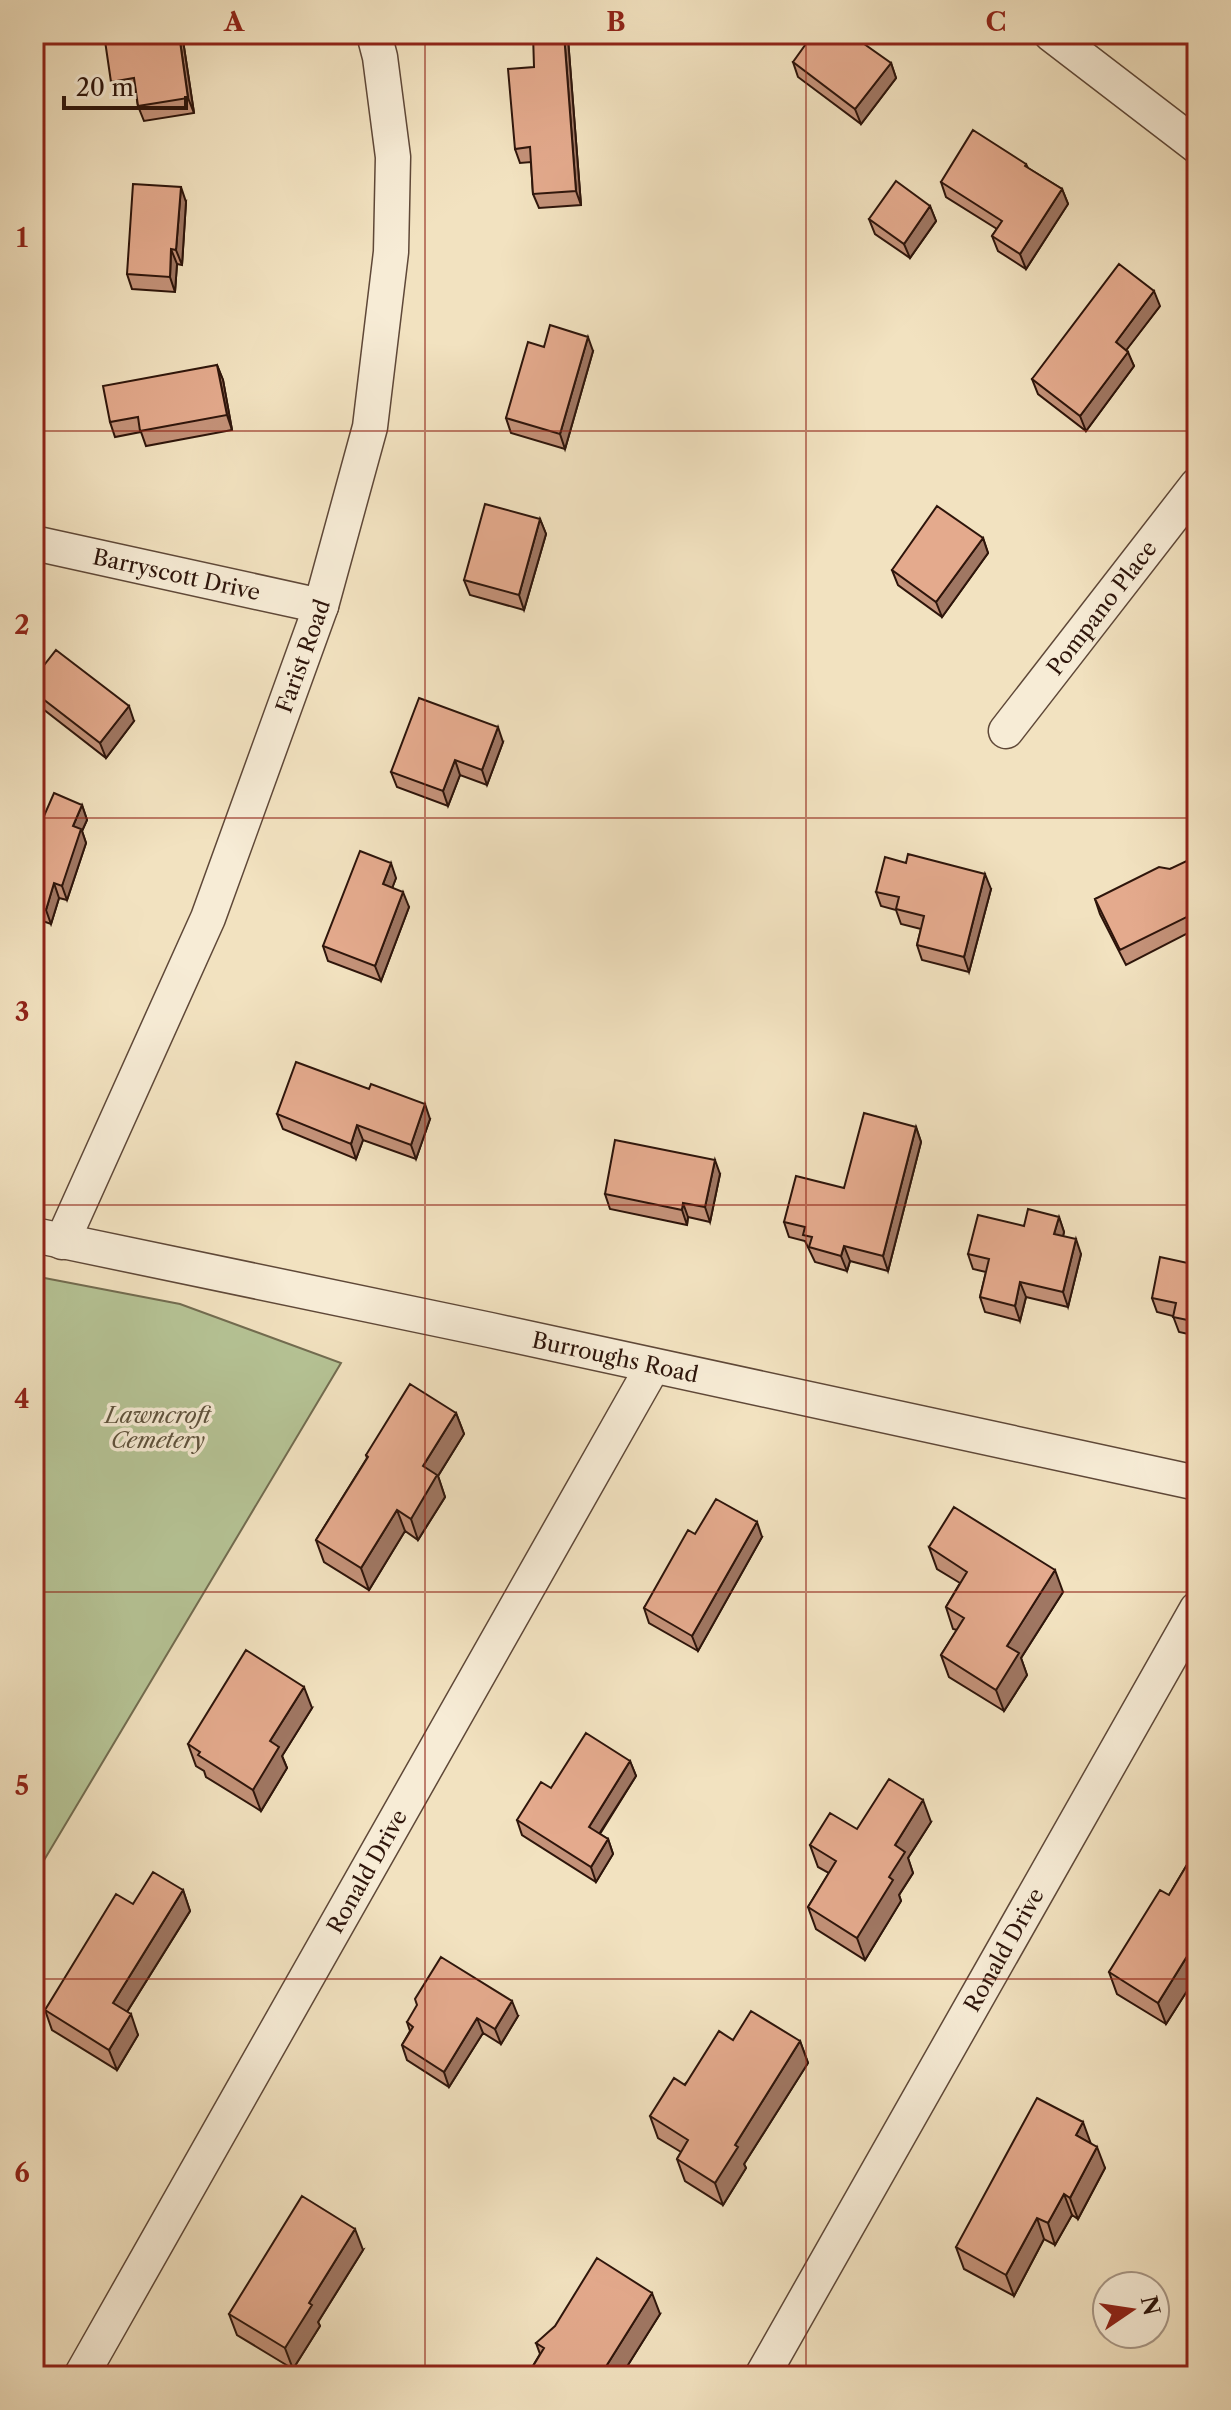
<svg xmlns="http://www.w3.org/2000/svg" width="1231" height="2410" font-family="'Libre Caslon Text',serif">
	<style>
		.green { fill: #b6c496; stroke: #726c50; stroke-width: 2 }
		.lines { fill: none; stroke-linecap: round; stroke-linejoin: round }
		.minor-casing { stroke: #5f4838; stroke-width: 37 }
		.minor { stroke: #f7ecd6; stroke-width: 34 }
		.wall { fill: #c49279; stroke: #2e150b; stroke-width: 2 }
		.shaded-wall { fill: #a07763; stroke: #2e150b; stroke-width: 2 }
		.building { fill: #e4aa8d; stroke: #2e150b; stroke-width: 2 }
		.grid { fill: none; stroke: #8f2418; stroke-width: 2; stroke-opacity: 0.55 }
		.labels { text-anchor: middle; stroke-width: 7; stroke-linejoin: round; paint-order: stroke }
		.street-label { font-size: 22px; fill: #2e150b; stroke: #f7ecd6 }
		.park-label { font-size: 22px; font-style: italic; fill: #5e523c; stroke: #f7ecd6 }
		.neatline { fill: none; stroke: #8f2418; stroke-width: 3 }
		.grid-label { font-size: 26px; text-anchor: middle; font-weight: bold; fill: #8f2418 }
	</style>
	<rect width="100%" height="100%" fill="#f2e2c0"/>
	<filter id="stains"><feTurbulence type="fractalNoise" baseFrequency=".0025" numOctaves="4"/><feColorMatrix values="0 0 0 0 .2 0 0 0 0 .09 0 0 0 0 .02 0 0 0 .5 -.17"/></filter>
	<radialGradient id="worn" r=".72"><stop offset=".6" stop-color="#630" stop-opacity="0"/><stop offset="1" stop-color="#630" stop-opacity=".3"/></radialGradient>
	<path class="green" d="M34,1276L180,1304L341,1363L34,1877Z"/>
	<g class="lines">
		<defs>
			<g id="minor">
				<path d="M1051,34L1197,146"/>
				<path id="s1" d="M34,543L321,606"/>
				<path id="s2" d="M1006,731L1197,485"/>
				<path id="s3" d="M34,1235L490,1330L1197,1483"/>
				<path id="s4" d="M62,1242L208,918L321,606L370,427L391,252L393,157L380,57L374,34"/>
				<path id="s5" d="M81,2376L653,1366"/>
				<path id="s6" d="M762,2376L1197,1609"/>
			</g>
		</defs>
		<use href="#minor" class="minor-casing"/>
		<use href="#minor" class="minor"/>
	</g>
	<path class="wall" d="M182,34L194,113L144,121L138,106L136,94L116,96L111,82Z
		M568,39L581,205L539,208L533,194L531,162L520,163L515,149L534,67Z
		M793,62L891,63L896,78L861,124L798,77Z
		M1026,164L1028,168L1062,189L1068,204L1026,269L998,251L992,236L997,229L946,197L941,182Z
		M186,202L182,265L177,264L175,292L132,289L127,274Z
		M930,206L936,221L910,258L875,234L869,219Z
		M1160,306L1126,350L1134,366L1086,431L1038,394L1032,379Z
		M544,347L593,351L565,449L511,433L506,418Z
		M217,365L223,380L232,430L146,446L141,432L115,437L110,422Z
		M540,519L546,534L524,610L470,595L464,580Z
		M983,538L988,553L942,617L898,585L892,570Z
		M34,678L134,721L106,758L34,702Z
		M503,742L487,785L460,775L448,806L397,787L391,772Z
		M82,805L87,820L82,831L86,843L67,900L59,898L51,924L34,918V812L44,816Z
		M1197,860L1196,929L1126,965L1100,914L1095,899L1170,869Z
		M396,878L392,888L409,907L381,981L328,961L323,946Z
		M991,889L969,972L922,960L917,945L921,929L901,924L896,910L881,906L876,892Z
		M277,1114L430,1119L416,1159L363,1140L356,1159L283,1129Z
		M916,1127L921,1142L888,1271L850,1261L847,1271L815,1262L805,1241L789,1237L784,1222L844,1188Z
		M720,1174L710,1222L688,1217L687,1225L610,1209L605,1194Z
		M1059,1217L1064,1232L1063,1236L1081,1254L1068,1307L1026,1297L1020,1321L985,1312L980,1297L986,1272L973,1269L968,1254L1024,1226Z
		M1197,1265V1336L1179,1332L1173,1316L1157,1312L1152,1298Z
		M456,1413L464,1434L438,1476L445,1497L418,1540L405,1531L369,1590L324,1562L316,1540L367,1458L366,1455Z
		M695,1534L762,1537L698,1651L649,1623L644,1608Z
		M929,1547L1063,1592L1021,1658L1027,1675L1004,1711L949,1677L941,1655L957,1630L953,1629L946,1607L960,1583L937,1569Z
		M312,1708L282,1756L287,1768L261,1811L206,1777L204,1771L196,1766L188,1744Z
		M630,1761L636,1776L600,1834L608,1839L613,1854L596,1882L522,1835L517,1820L551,1788Z
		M931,1822L908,1858L913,1873L899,1895L901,1901L865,1960L816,1929L808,1907L829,1873L818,1867L810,1845L857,1829Z
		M1197,1848V1982L1194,1980L1166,2024L1117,1994L1109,1972L1169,1895Z
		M183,1890L190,1911L127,2012L138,2035L117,2070L52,2030L45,2010L133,1904Z
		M518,2016L501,2044L483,2033L449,2087L407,2060L402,2045L410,2031L407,2022Z
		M733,2040L800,2041L808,2063L744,2164L746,2168L723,2205L685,2181L677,2159L681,2152L658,2138L650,2116Z
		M1090,2143L1105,2168L1078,2219L1072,2215L1055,2245L1044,2239L1014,2296L964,2269L956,2247Z
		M363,2250L318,2322L320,2326L293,2369L237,2335L229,2314Z
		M660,2314L621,2376H527L540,2354L536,2343Z"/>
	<path class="shaded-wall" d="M179,34H182L194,113L188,98Z
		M564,34H566L568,39L581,205L576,191Z
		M891,63L896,78L861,124L855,109Z
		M181,187L186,202L182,265L176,250Z
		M1062,189L1068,204L1026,269L1020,254Z
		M930,206L936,221L910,258L904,244Z
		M171,249L177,264L175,292L170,277Z
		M1154,291L1160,306L1121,357L1116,342Z
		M588,337L593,351L565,449L560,434Z
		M1128,352L1134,366L1086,431L1080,416Z
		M217,365L223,380L232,430L227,415Z
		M540,519L546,534L524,610L519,595Z
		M983,538L988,553L942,617L936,602Z
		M129,706L134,721L106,758L100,743Z
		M498,727L503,742L487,785L482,770Z
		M455,760L460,775L448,806L443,791Z
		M82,805L87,820L82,831L86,843L67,900L62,886L73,826Z
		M391,863L396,878L388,899L383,884Z
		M985,874L991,889L969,972L964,957Z
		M54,883L59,898L51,924L46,910Z
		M403,892L409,907L381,981L375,966Z
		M1191,907L1196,922V929L1191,915Z
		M425,1104L430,1119L416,1159L411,1145Z
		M357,1125L363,1140L356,1159L351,1144Z
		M916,1127L921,1142L888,1271L883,1256Z
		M715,1160L720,1174L710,1222L705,1207Z
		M683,1203L688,1217L687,1225L682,1210Z
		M1059,1217L1064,1232L1060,1249L1054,1234Z
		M1076,1239L1081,1254L1068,1307L1063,1292Z
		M844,1246L850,1261L847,1271L841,1256Z
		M1020,1282L1026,1297L1020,1321L1015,1306Z
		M456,1413L464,1434L438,1476L445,1497L418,1540L411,1519L423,1466Z
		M397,1510L405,1531L369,1590L361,1568Z
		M757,1522L762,1537L698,1651L692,1636Z
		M1055,1570L1063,1592L1021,1658L1027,1675L1004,1711L996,1690L1007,1646Z
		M304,1687L312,1708L282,1756L287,1768L261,1811L253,1790L270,1741Z
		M630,1761L636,1776L594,1842L589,1827Z
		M923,1800L931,1822L908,1858L913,1873L899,1895L901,1901L865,1960L857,1938L895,1845Z
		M608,1839L613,1854L596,1882L591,1867Z
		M183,1890L190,1911L120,2023L113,2003Z
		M1186,1958L1194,1980L1166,2024L1158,2003Z
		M512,2001L518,2016L501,2044L495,2029Z
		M131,2014L138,2035L117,2070L109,2050Z
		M477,2018L483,2033L449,2087L444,2072Z
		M800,2041L808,2063L744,2164L746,2168L723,2205L715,2183L735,2145Z
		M1083,2122L1091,2144L1076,2135Z
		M1097,2147L1105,2168L1078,2219L1070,2198Z
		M1064,2194L1072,2215L1055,2245L1048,2223Z
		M1037,2218L1044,2239L1014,2296L1006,2275Z
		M355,2229L363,2250L318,2322L320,2326L293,2369L285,2348L309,2303Z
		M652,2293L660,2314L621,2376H600Z"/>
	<path class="building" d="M104,34H179L188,98L138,106L134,78L111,82Z
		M533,34H564L576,191L533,194L530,147L515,149L508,69L534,67Z
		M813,34H850L891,63L855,109L793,62Z
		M973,130L1026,164L1025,166L1062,189L1020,254L992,236L1002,221L941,182Z
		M896,181L930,206L904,244L869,219Z
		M133,184L181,187L176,250L171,249L170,277L127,274Z
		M1119,264L1154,291L1116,342L1128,352L1080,416L1032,379Z
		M550,325L588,337L560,434L506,418L528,342L544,347Z
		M217,365L227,415L140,431L138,417L110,422L103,386Z
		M485,504L540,519L519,595L464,580Z
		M937,506L983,538L936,602L892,570Z
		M56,650L129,706L100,743L34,692V678Z
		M419,698L498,727L482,770L455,760L443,791L391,772Z
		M54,793L82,805L73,826L81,829L62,886L54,883L46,910L34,906V812L44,816Z
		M360,851L391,863L383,884L403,892L375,966L323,946Z
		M908,854L985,874L964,957L917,945L924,916L896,909L899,897L876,892L885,857L906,863Z
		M1195,857L1197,860V904L1191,907V915L1120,950L1095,899L1159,867L1170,869Z
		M296,1062L369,1089L371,1084L425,1104L411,1145L357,1125L351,1144L277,1114Z
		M864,1113L916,1127L883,1256L844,1246L841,1256L809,1247L812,1237L803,1235L805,1227L784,1222L796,1176L844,1188Z
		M615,1140L715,1160L705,1207L683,1203L682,1210L605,1194Z
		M1028,1209L1059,1217L1054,1234L1076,1239L1063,1292L1020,1282L1015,1306L980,1297L989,1259L968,1254L978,1215L1024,1226Z
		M1160,1257L1197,1265V1322L1173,1317L1176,1303L1152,1298Z
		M410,1384L456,1413L423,1466L437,1475L411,1519L397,1510L361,1568L316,1540L368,1457L366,1455Z
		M716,1499L757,1522L692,1636L644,1608L688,1530L695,1534Z
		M954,1507L1055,1570L1007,1646L1019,1653L996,1690L941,1655L964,1618L946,1607L967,1572L929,1547Z
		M246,1650L304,1687L270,1741L279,1747L253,1790L198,1755L200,1752L188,1744Z
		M586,1733L630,1761L589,1827L608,1839L591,1867L517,1820L541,1782L551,1788Z
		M889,1779L923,1800L895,1845L905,1852L889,1877L893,1880L857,1938L808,1907L836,1861L810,1845L830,1813L857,1829Z
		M1197,1848V1961L1195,1964L1186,1958L1158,2003L1109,1972L1160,1890L1169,1895Z
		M153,1872L183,1890L113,2003L131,2014L109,2050L45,2010L116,1894L133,1904Z
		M441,1957L512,2001L495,2029L477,2018L444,2072L402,2045L413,2027L407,2022L417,2005L415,1999Z
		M751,2011L800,2041L735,2145L738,2147L715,2183L677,2159L688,2140L650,2116L674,2078L685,2085L719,2031L733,2040Z
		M1037,2098L1083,2122L1076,2135L1097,2147L1070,2198L1064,2194L1048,2223L1037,2218L1006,2275L956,2247Z
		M302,2196L355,2229L309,2303L312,2305L285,2348L229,2314Z
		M597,2258L652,2293L600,2376H527L544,2348L536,2343L555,2326Z"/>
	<path class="grid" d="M425,34V2376M806,34V2376M34,431H1197M34,818H1197M34,1205H1197M34,1592H1197M34,1979H1197"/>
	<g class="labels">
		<g class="street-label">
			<text dy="8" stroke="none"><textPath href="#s1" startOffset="146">Barryscott Drive</textPath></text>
			<text dy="8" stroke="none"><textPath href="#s2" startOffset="156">Pompano Place</textPath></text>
			<text dy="8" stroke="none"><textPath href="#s4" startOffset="634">Farist Road</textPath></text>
			<text dy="8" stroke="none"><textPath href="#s3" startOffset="594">Burroughs Road</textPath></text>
			<text dy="8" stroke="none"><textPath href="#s5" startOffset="580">Ronald Drive</textPath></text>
			<text dy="8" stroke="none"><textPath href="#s6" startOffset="490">Ronald Drive</textPath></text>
		</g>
		<g class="park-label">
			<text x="158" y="1423">Lawncroft<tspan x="158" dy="25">Cemetery</tspan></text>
		</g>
	</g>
	<rect width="1231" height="2410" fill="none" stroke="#f2e2c0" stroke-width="88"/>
	<g transform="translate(1131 2310) rotate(77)"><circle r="38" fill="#f7ecd6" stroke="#a79685" stroke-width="2"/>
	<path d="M0-6L14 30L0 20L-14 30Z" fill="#8f2418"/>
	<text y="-12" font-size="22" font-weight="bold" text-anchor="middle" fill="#2e150b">N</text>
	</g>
	<path d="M64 96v12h122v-12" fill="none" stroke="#2e150b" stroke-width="4"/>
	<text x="76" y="96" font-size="24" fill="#2e150b" stroke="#f7ecd6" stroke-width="6" paint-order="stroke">20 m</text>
	<rect x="44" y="44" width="1143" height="2322" class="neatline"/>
	<g class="grid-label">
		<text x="234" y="31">A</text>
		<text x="616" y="31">B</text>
		<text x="996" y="31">C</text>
		<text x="22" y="247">1</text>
		<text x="22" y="634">2</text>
		<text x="22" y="1021">3</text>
		<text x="22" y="1408">4</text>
		<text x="22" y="1795">5</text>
		<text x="22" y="2182">6</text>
	</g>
	<rect width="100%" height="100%" filter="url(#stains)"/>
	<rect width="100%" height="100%" fill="url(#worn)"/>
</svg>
